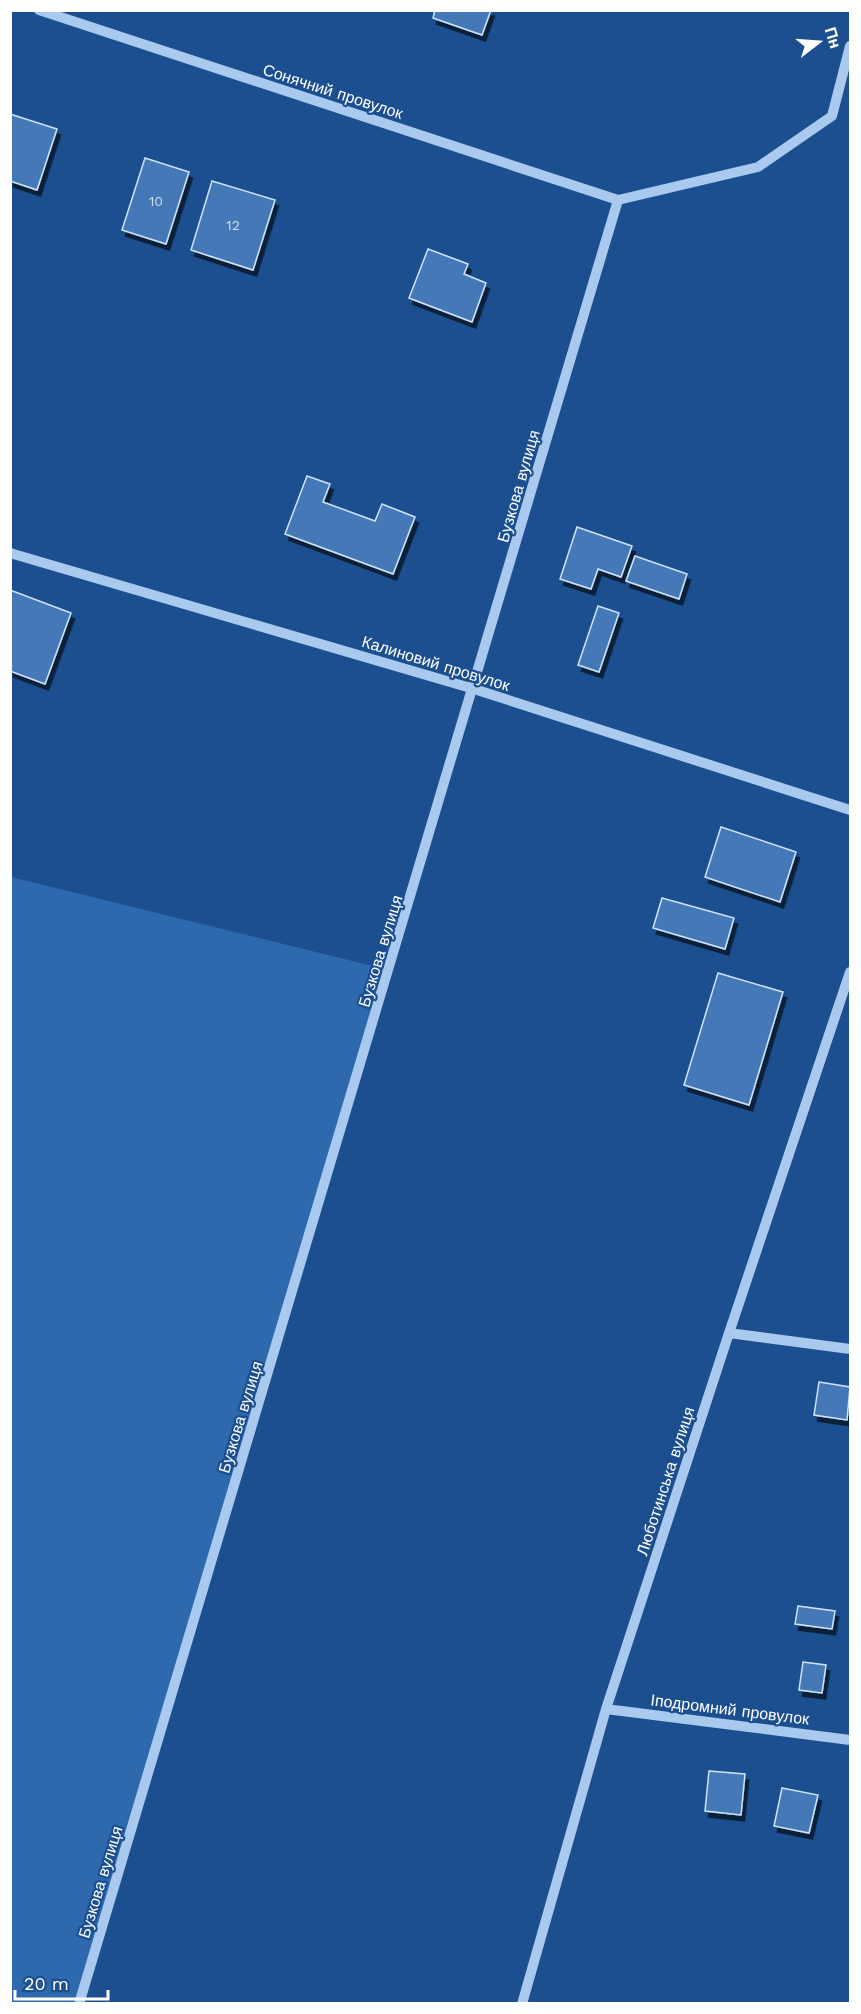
<svg xmlns="http://www.w3.org/2000/svg" width="861" height="2014" font-family="'Work Sans',sans-serif">
	<style>
		.green { fill: #2e69ad }
		.building { fill: #4478b7; stroke: #cfe3fa; stroke-width: 1.5; filter: url(#shadow) }
		.lines { fill: none; stroke-linecap: round; stroke-linejoin: round }
		.minor { stroke: #a9c9ee; stroke-width: 10 }
		.labels { text-anchor: middle; stroke-width: 4.5; stroke-linejoin: round; paint-order: stroke }
		.number-label { font-size: 14px; fill: #d0dded }
		.street-label { font-size: 16px; fill: #fff; stroke: #1b4f8f }
	</style>
	<defs>
		<filter id="shadow"><feDropShadow dx="3.5" dy="6" stdDeviation="0" flood-color="#0009"/></filter>
	</defs>
	<rect width="100%" height="100%" fill="#1b4f8f"/>
	<path class="green" d="M11,877L389,970L79,2003L11,2004Z"/>
	<path class="building" d="M435,10H491L482,35L433,18Z
		M10,114L57,129L37,190L10,181Z
		M145,158L189,172L166,244L122,230Z
		M212,181L275,200L253,270L191,250Z
		M428,249L468,264L464,274L486,283L472,322L409,298Z
		M307,476L330,484L323,502L375,521L382,504L415,517L393,574L285,534Z
		M577,527L632,546L621,577L598,569L591,589L560,579Z
		M635,556L687,574L679,599L626,581Z
		M10,590L71,613L45,684L10,671Z
		M598,606L619,613L599,672L578,665Z
		M721,827L796,852L780,902L705,877Z
		M662,898L734,918L725,949L653,928Z
		M718,973L783,992L749,1105L684,1085Z
		M819,1382L850,1387L847,1420L814,1415Z
		M798,1606L835,1611L832,1629L795,1624Z
		M803,1662L826,1665L822,1693L799,1690Z
		M709,1771L745,1774L741,1815L705,1811Z
		M782,1788L818,1795L809,1833L774,1826Z"/>
	<g class="lines">
		<path class="minor" d="M39,10L618,200
			M10,553L474,689L850,810
			M729,1333L850,1349
			M606,1709L850,1740
			M79,2004L618,200L758,167L832,116L850,46
			M522,2004L606,1709L729,1333L850,972"/>
	</g>
	<g class="labels">
		<g class="number-label">
			<text x="156" y="206">10</text>
			<text x="233" y="230">12</text>
		</g>
		<g class="street-label">
			<text transform="translate(333 91) rotate(18)" y="6">Сонячний провулок</text>
			<text transform="translate(518 486) rotate(-74)" y="6">Бузкова вулиця</text>
			<text transform="translate(436 663) rotate(17)" y="6">Калиновий провулок</text>
			<text transform="translate(380 951) rotate(-73)" y="6">Бузкова вулиця</text>
			<text transform="translate(240 1417) rotate(-73)" y="6">Бузкова вулиця</text>
			<text transform="translate(665 1481) rotate(-72)" y="6">Люботинська вулиця</text>
			<text transform="translate(730 1709) rotate(7)" y="6">Іподромний провулок</text>
			<text transform="translate(100 1882) rotate(-73)" y="6">Бузкова вулиця</text>
		</g>
	</g>
	<rect width="861" height="2014" fill="none" stroke="#ffffff" stroke-width="24"/>
	<g transform="translate(819 42) rotate(73)" stroke="#1b4f8f" stroke-width="4.5" paint-order="stroke">
	<path d="M0-4.5L10 22L0 15L-10 22Z" fill="#ffffff"/>
	<text y="-9" font-size="16" font-weight="bold" text-anchor="middle" fill="#ffffff">Пн</text>
	</g>
	<path d="M15 1990v9h93v-9" fill="none" stroke="#ffffff" stroke-width="3"/>
	<text x="24" y="1990" font-size="18" fill="#ffffff" stroke="#1b4f8f" stroke-width="4.5" paint-order="stroke">20 m</text>
</svg>
